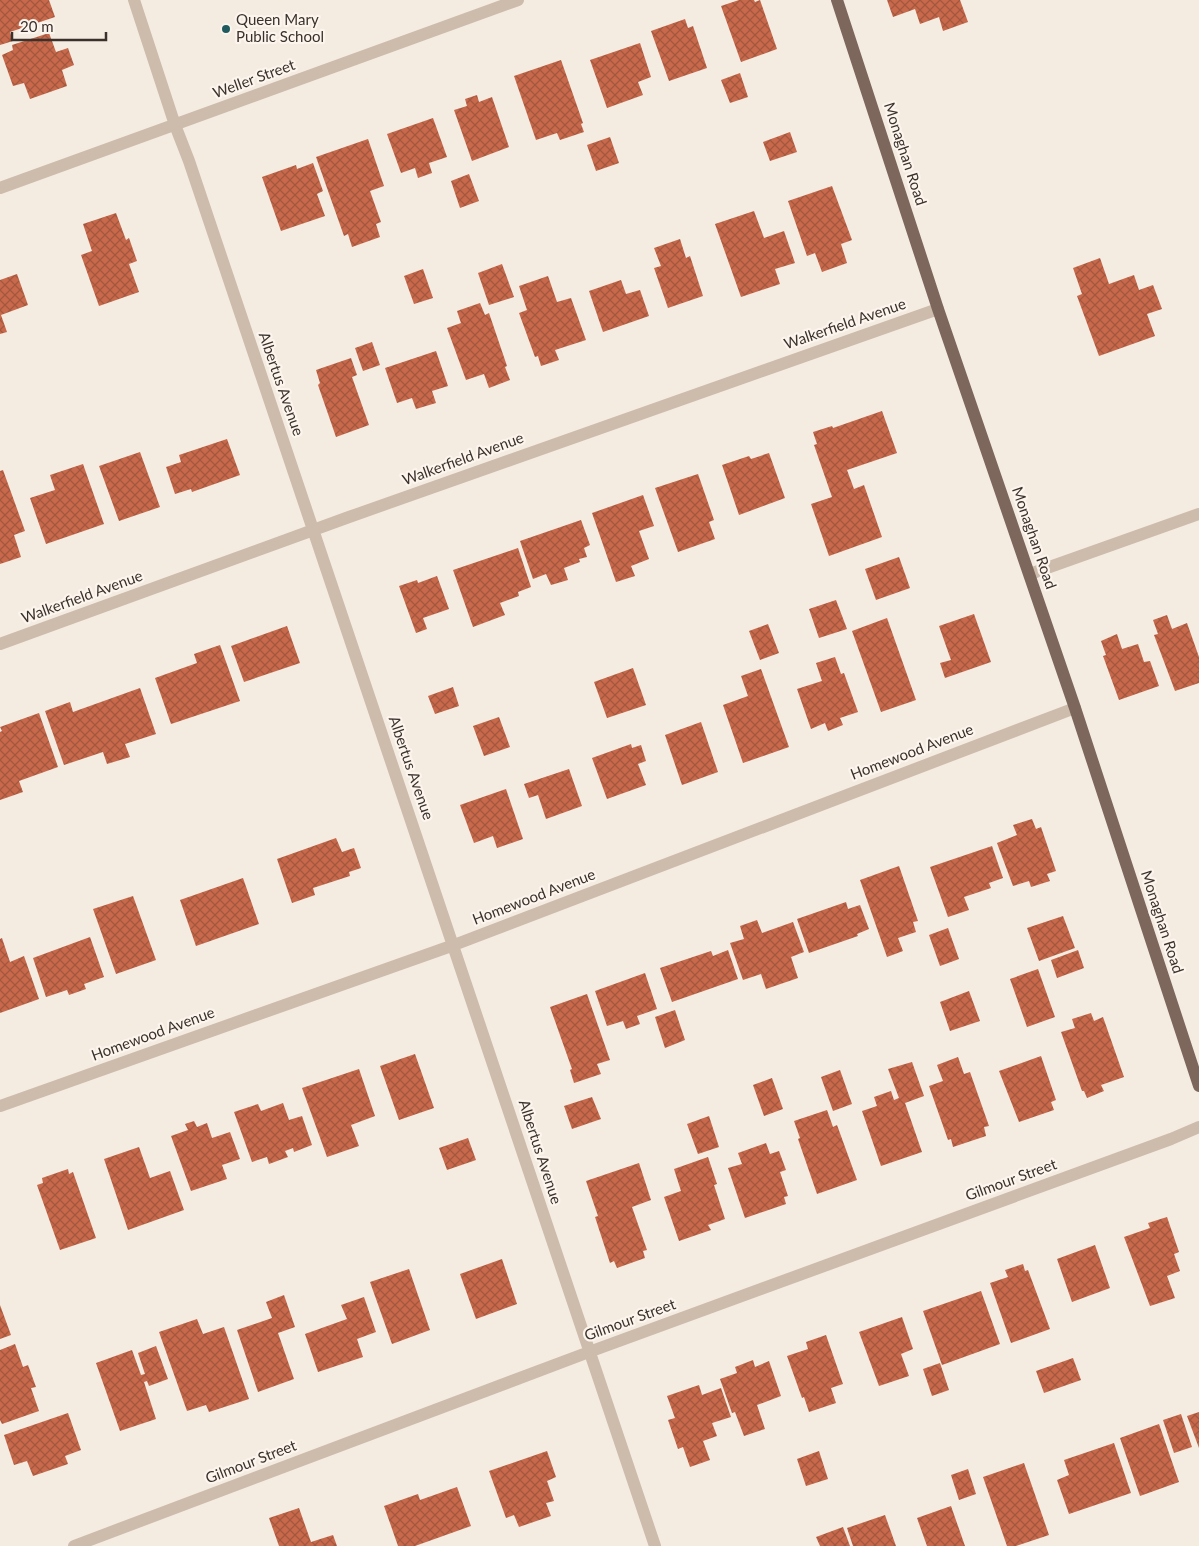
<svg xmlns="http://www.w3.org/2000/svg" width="1199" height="1546" font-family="Lato,sans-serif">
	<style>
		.building { fill: url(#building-cross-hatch) }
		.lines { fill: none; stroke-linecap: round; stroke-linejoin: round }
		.minor { stroke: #cdbbac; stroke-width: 12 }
		.major { stroke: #7d675c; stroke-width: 12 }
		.poi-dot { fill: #1f5a5e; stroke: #fbf5ee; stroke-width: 2 }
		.labels { text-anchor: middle; stroke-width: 4.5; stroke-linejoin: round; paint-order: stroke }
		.poi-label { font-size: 15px; fill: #3b302b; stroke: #fbf5ee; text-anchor: start }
		.street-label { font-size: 15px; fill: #3b302b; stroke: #fbf5ee }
	</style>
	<defs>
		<pattern id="building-cross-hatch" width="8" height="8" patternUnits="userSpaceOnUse" patternTransform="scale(1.25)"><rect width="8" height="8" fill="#c8694b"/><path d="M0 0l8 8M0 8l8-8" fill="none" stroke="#a4573f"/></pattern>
	</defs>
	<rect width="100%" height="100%" fill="#f4ebe1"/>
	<path class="building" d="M0,0H49L55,17L10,32L13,41L0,45Z
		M739,0H754L755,2L760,0L777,49L741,62L721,6Z
		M887,0H960L968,22L943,31L939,17L920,24L915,9L893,17Z
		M685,19L688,28L693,26L707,68L669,81L651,31Z
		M49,33L56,52L68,48L74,65L62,70L67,86L30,99L24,83L13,86L2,55L13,50L12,45Z
		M640,43L651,77L638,82L643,95L607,108L590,60Z
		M561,60L583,123L581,124L584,132L560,140L557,133L536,140L514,76Z
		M740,73L748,97L730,103L721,80Z
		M477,95L479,102L492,97L509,147L472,161L454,110L467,106L465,99Z
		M433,118L447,157L429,163L432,173L418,178L415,168L401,173L387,134Z
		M790,132L797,152L770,161L763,142Z
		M610,137L619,163L596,171L587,145Z
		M368,139L384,186L370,191L381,222L376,224L380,237L352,247L348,234L344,236L316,157Z
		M313,163L323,191L317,194L325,216L281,231L262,177L296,165L297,169Z
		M469,174L479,201L460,208L451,181Z
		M832,186L852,240L841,244L847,263L822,272L815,253L807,256L788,201Z
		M754,211L764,238L784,231L795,263L775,269L780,284L741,297L715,224Z
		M116,213L126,240L129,238L137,261L129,264L139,292L99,306L81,255L92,251L83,224Z
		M680,239L686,258L690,256L703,296L668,308L654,268L661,266L654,248Z
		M1100,258L1109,284L1134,275L1139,290L1153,285L1162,309L1147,314L1155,336L1099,356L1077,296L1082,294L1073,268Z
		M502,264L514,297L489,305L478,273Z
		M423,269L433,298L414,304L404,276Z
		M17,274L28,305L1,315L7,332L0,334V280Z
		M548,276L557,302L571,298L586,340L555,350L559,360L541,366L538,356L535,357L519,313L527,310L519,286Z
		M621,280L626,294L640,290L649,316L603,332L589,291Z
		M480,303L485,315L489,313L507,366L505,367L510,380L489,388L484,374L466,380L447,328L461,323L457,311Z
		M372,342L380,365L363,371L355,348Z
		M436,351L448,386L432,391L436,403L416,409L412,398L397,403L385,368Z
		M351,358L357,375L352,377L369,425L336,437L318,385L320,383L316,370Z
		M882,411L897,453L847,470L854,489L864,485L882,537L829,556L811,504L832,497L814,445L817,444L813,432L832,426L833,428Z
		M227,439L240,475L192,492L191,489L175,494L166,467L181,462L179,455Z
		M140,452L160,507L119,521L99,466Z
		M769,453L785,498L739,515L722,465L749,456L751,459Z
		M83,464L104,524L46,544L30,498L55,490L50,475Z
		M3,470L25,531L14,535L21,557L0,564V471Z
		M698,474L714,520L709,522L715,539L678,552L655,488Z
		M643,495L654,526L639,531L649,559L631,566L635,576L616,582L592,513Z
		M581,520L590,545L584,548L587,557L579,559L580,562L564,568L568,580L551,585L546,574L533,579L520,541Z
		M518,548L531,587L518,592L519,596L500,603L505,615L473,627L453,570Z
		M899,557L910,588L876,600L865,569Z
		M437,576L449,609L423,618L427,629L416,633L399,586L417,580L418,583Z
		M836,600L847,629L819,638L809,609Z
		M974,614L991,662L945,678L940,663L951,660L939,626Z
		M1167,615L1172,629L1187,623L1199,657V683L1175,691L1154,635L1158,634L1153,620Z
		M887,618L916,700L881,712L852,631Z
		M768,624L779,653L760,660L749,631Z
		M287,626L300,663L244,682L231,646Z
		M1117,634L1122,649L1138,644L1144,662L1150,661L1159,686L1119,700L1103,656L1106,655L1101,641Z
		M220,645L240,701L171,724L155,678L197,663L194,654Z
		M835,657L841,674L844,673L858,712L840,718L843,725L828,731L825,723L811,729L797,689L822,681L816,663Z
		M633,668L646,705L607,718L594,682Z
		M761,669L789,747L743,763L723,705L748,696L741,676Z
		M453,687L459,706L435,714L428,696Z
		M140,688L156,734L125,744L130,757L107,764L103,752L64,765L45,711L70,702L73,712Z
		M39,713L58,767L19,781L23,792L0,800V732L2,731L0,727Z
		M499,717L510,747L484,756L473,726Z
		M701,722L718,772L682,785L665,735Z
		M631,744L632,748L641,745L646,761L638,764L646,785L607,799L592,758Z
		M569,769L582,806L546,819L538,795L529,798L524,784Z
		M506,789L523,839L497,848L493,836L474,843L460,805Z
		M1032,819L1036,829L1041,827L1056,871L1047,874L1050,881L1031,887L1029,881L1013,886L997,843L1017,835L1013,825Z
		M336,838L342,852L354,848L361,868L349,872L350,876L313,888L315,895L292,903L277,859Z
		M992,846L1003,878L989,883L991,888L964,897L969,910L948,917L930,867Z
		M899,866L918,921L913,922L916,932L898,938L903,951L887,957L860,880Z
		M243,878L259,924L196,946L180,900Z
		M133,896L156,960L116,974L93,909Z
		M846,902L848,909L860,905L869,929L857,934L858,936L809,953L797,919Z
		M1063,916L1075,948L1039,961L1027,928Z
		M757,920L762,933L793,922L804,952L791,957L798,978L766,989L761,974L743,980L730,943L744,939L740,926Z
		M948,928L959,959L940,966L929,935Z
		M90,937L104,977L84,984L86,989L69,995L67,990L46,997L33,958Z
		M2,938L10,962L24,956L39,999L0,1013V939Z
		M728,950L738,979L672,1002L660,968L711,951L713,956Z
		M1078,950L1084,968L1057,978L1051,960Z
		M1038,969L1055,1017L1027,1027L1010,979Z
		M645,973L657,1009L637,1016L640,1024L626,1029L623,1021L607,1026L595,991Z
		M969,991L980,1021L950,1031L940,1002Z
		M587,994L610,1060L597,1064L601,1074L574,1083L570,1070L572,1069L550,1007Z
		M675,1010L685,1040L665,1048L655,1017Z
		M1091,1013L1094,1021L1103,1017L1124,1077L1101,1085L1104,1091L1087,1098L1084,1091H1082L1061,1032L1075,1028L1072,1019Z
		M415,1054L434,1108L399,1120L380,1066Z
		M1041,1056L1056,1100L1051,1102L1054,1110L1019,1122L999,1071Z
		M958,1057L964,1074L970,1072L989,1126L984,1127L986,1136L953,1147L951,1139L948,1140L929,1086L943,1081L937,1065Z
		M912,1062L924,1096L905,1103L922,1152L881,1166L862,1111L877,1106L874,1097L891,1091L894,1100L899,1098L888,1069Z
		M359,1069L375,1116L351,1125L359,1146L327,1157L302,1088Z
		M840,1070L852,1104L833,1111L821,1077Z
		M772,1078L783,1109L764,1116L753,1085Z
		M592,1097L601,1119L572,1129L564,1106Z
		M283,1103L289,1120L302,1116L312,1145L294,1152L293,1148L285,1151L288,1157L269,1164L267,1157L252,1162L234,1112L258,1104L261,1111Z
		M827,1110L833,1127L837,1125L857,1180L817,1194L798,1139L800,1138L794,1121Z
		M709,1116L719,1147L698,1154L687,1124Z
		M194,1121L197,1127L207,1123L212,1138L230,1132L240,1159L222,1165L227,1179L191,1191L171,1136L188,1130L185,1124Z
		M468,1138L476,1160L447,1170L439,1148Z
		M766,1143L770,1154L779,1151L786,1170L780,1172L788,1196L784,1197L786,1204L745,1218L728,1168L742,1164L738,1153Z
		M139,1147L150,1178L170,1171L184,1210L128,1230L104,1159Z
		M708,1157L717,1184L714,1185L725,1219L708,1225L711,1230L679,1241L664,1197L681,1191L674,1169Z
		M639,1163L651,1200L632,1207L647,1250L643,1251L645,1258L617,1268L614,1261L610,1263L595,1217L598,1216L586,1181Z
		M68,1169L69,1174L73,1172L96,1238L60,1250L37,1185L43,1183L42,1178Z
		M1167,1217L1179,1252L1174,1254L1180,1271L1167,1276L1175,1298L1150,1306L1124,1237L1150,1228L1148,1223Z
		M1095,1245L1110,1288L1072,1302L1057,1259Z
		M502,1259L517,1304L476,1319L460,1274Z
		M1023,1264L1025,1271L1028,1270L1050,1329L1011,1343L990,1283L1008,1277L1005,1270Z
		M409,1269L430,1330L392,1344L370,1282Z
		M981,1291L1000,1344L942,1365L923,1311Z
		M284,1295L295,1327L278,1333L294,1379L258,1392L237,1330L272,1318L266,1302Z
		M364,1297L376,1332L357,1339L363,1357L318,1372L305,1334L347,1319L341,1305Z
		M0,1305L11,1335L0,1339Z
		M902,1317L913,1349L901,1354L909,1376L879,1386L859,1332Z
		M197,1319L203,1334L224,1327L249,1399L209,1412L206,1405L187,1411L159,1332Z
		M826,1335L843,1384L831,1388L836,1403L809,1412L804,1397L802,1398L787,1356L808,1349L806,1342Z
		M15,1344L23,1367L28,1365L36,1387L31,1388L39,1411L2,1424L0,1420V1350Z
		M156,1346L168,1379L149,1386L147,1381L144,1382L156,1419L120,1431L96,1363L132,1350L141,1375L145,1374L138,1353Z
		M1073,1358L1081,1380L1044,1393L1036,1371Z
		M753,1360L755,1367L769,1361L781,1396L757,1405L765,1429L744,1436L735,1412L732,1413L720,1379L737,1373L735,1367Z
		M940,1363L949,1390L932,1396L923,1369Z
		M699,1385L702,1395L721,1388L731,1417L712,1423L717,1436L703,1441L710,1460L690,1467L683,1447L678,1449L668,1420L675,1418L667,1396Z
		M1199,1412V1448L1187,1416Z
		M68,1413L81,1450L65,1456L68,1464L33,1476L27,1461L14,1465L4,1435Z
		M1181,1414L1192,1447L1174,1453L1163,1420Z
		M1159,1424L1179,1482L1140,1496L1120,1438Z
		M1114,1443L1131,1493L1069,1514L1057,1480L1069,1475L1064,1460Z
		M547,1451L556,1477L547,1481L554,1501L546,1503L551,1516L519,1527L514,1515L506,1518L489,1471Z
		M819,1451L828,1479L806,1486L797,1459Z
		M1024,1463L1049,1535L1016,1546H1007L983,1477Z
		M968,1469L976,1494L959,1500L951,1475Z
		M457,1487L471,1526L415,1546H398L384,1506L418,1494L420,1500Z
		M951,1506L965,1546H927L917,1518Z
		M299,1508L311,1542L333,1535L337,1546H279L269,1518Z
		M885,1515L896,1546H853L847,1528Z
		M843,1527L850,1546H820L816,1537Z"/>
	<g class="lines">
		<path class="minor" d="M134,0L175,125L189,161L655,1546
			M0,188L518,0
			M1030,574L1199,514
			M0,644L349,517L938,309
			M0,1106L454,945L1075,708
			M74,1546L589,1352L1171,1139L1199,1127"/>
		<path class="major" d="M837,0L938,309L1075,708L1199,1086"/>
	</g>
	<circle class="poi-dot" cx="226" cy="29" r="5"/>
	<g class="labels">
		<g class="poi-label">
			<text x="236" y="25">Queen Mary<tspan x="236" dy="17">Public School</tspan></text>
		</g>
		<g class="street-label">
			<text transform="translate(254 79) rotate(-20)" y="5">Weller Street</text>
			<text transform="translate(905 154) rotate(72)" y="5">Monaghan Road</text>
			<text transform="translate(845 324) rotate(-19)" y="5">Walkerfield Avenue</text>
			<text transform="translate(281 384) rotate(71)" y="5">Albertus Avenue</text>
			<text transform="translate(463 459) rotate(-20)" y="5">Walkerfield Avenue</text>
			<text transform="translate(1034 538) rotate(71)" y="5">Monaghan Road</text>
			<text transform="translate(82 597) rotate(-20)" y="5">Walkerfield Avenue</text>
			<text transform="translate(912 752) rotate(-21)" y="5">Homewood Avenue</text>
			<text transform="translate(411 768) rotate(71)" y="5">Albertus Avenue</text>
			<text transform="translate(534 897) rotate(-21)" y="5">Homewood Avenue</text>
			<text transform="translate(1162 922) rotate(72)" y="5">Monaghan Road</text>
			<text transform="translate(153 1034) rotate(-20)" y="5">Homewood Avenue</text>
			<text transform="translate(540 1152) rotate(72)" y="5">Albertus Avenue</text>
			<text transform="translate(1011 1180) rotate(-20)" y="5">Gilmour Street</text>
			<text transform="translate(630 1320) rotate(-20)" y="5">Gilmour Street</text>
			<text transform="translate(251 1462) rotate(-21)" y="5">Gilmour Street</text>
		</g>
	</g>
	<path d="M12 32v8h94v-8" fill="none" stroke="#3b302b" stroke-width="2.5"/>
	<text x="20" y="32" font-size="15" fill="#3b302b" stroke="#fbf5ee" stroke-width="4" paint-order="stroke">20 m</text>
</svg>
